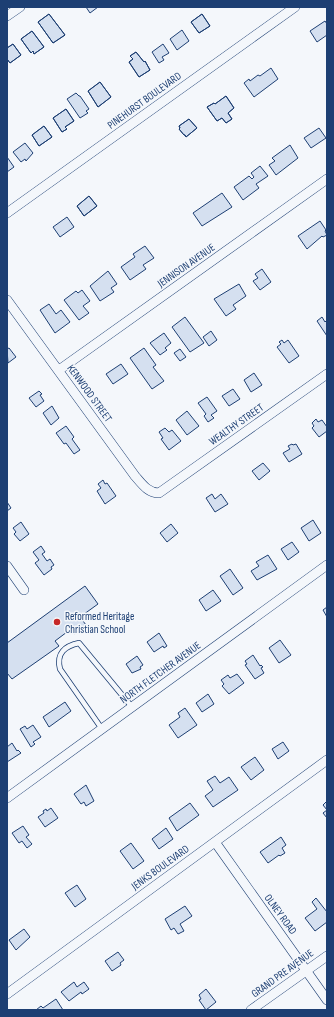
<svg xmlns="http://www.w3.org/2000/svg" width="334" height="1017" font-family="'Sofia Sans Condensed',sans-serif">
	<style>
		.building { fill: #d5e0f0; stroke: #1d3f73 }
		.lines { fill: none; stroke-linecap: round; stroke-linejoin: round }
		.lane-casing { stroke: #1d3f73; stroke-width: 6 }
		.street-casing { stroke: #1d3f73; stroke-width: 10 }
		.lane { stroke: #f4f7fb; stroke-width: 4.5 }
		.street { stroke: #f4f7fb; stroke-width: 9 }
		.poi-dot { fill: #c62828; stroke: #f4f7fb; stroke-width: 1.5 }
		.labels { text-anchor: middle; stroke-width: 3; stroke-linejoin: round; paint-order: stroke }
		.street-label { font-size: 11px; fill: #1d3f73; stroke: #f4f7fb }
		.poi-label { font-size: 11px; fill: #1d3f73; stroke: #f4f7fb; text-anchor: start }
	</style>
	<rect width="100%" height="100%" fill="#f4f7fb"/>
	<path class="building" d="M86,7H98L90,13Z
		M49,14L65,35L53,43L38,22Z
		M49,14L65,35L53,43L38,22Z
		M202,14L210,26L199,33L191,22Z
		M202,14L210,26L199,33L191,22Z
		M325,21L327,24V35L317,42L310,31Z
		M182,30L189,41L177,50L170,39Z
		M32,31L44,47L34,54L33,51L31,53L21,39Z
		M32,31L44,47L34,54L33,51L31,53L21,39Z
		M13,44L21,55L10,63L7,59V48Z
		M13,44L21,55L10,63L7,59V48Z
		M163,44L169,53L162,57L164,60L159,63L152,52Z
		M136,52L144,62L145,61L150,70L139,77L129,62L133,59L130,56Z
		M136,52L144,62L145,61L150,70L139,77L129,62L133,59L130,56Z
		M271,68L278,79L254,97L244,83L249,79L250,81L258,75L260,76Z
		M100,82L111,97L98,107L88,91Z
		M100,82L111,97L98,107L88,91Z
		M76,93L79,96H80L89,109L86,111L88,113L80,118L67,99Z
		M226,96L234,108L228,113L232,119L226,123L222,118L217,121L207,107L214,103L215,104Z
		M226,96L234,108L228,113L232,119L226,123L222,118L217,121L207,107L214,103L215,104Z
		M66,109L74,121L65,127L67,129L62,132L53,118Z
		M66,109L74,121L65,127L67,129L62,132L53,118Z
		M189,119L197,128L186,137L185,135H184L179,129L180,128L179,126Z
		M189,119L197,128L186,137L185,135H184L179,129L180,128L179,126Z
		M44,126L52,137L39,146L32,135Z
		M44,126L52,137L39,146L32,135Z
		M319,128L326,138L311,148L304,138Z
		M25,143L33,153L26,161L25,159L21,162L13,152Z
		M290,145L298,158L276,175L269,165L275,161L272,158Z
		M7,157L14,167L7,172Z
		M260,166L268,176L256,184L259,188L243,200L234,187L249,176L252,179L254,177L251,173Z
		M222,193L232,207L202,226L193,213Z
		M89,196L97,206L84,216L77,206Z
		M89,196L97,206L84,216L77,206Z
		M67,217L74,227L60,237L53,227Z
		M320,221L326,230L325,231L327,235L323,237L322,236L307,249L298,236Z
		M145,246L154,258L143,265L146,269L130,280L121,267L135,257L133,254Z
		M262,269L271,282L260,290L253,281L258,278L255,274Z
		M108,271L117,284L111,288L114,292L100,301L90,286Z
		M239,284L246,296L233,305L236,309L226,316L214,299Z
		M82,290L90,301L83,306L89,313L79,320L64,300L76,291L78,293Z
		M49,304L56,314L61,310L70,322L55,333L40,310Z
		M185,317L204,343L190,352L172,327Z
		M322,317L325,322L327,320V336L317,321Z
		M211,331L217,340L209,346L203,337Z
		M164,333L171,343L165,348L167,350L160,355L150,343Z
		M282,340L284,343L288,340L299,356L289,363L277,347L281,344L279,342Z
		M9,348L16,357L8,363L7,349Z
		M144,348L156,365L153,367L164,381L152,389L130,358Z
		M180,349L186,357L180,361L174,353Z
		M121,364L128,374L113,384L106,374Z
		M254,373L262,385L251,392L244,380Z
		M233,389L240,399L229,406L222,396Z
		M39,391L42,394L40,395L44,401L36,407L29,398Z
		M207,397L217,411L211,415L214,418L208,422L204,416L206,414L198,403Z
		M52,406L59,418L51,425L43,413Z
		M187,411L199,426L187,435L176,420Z
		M316,419L318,422L322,420L327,427V431L319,437L312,428L314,426L312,423Z
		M66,426L74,437L72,439L80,450L74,454L66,443L64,444L56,433Z
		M165,428L169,432L172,430L181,441L169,450L161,439L163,438L159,432Z
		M292,444L293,445L296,444L302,454L289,462L283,453L290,449L288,446Z
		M263,463L270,471L259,480L252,471Z
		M103,480L105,484L107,483L116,496L105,504L97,491L101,488L98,484Z
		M212,494L215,499L221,494L228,504L215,512L206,498Z
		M7,502L11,508L7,511Z
		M313,520L321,533L309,541L301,528Z
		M21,522L29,534L20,541L14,534L16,532L13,528Z
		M171,524L178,533L167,542L160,533Z
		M292,542L299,552L288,560L281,549Z
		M41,546L45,552L42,554L47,561L50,559L54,565L51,567L52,569L44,575L35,563L39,560L33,552Z
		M268,555L277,569L257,580L251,571L259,566L256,562Z
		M230,569L243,588L233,595L220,576Z
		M85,586L98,604L80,617L86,625L74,634L71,629L55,641L59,646L12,679L7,673V643Z
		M213,590L221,601L206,611L199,600Z
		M327,607V617L323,610Z
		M159,633L167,646L164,648L163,646L154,652L147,642Z
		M280,640L291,655L279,663L269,648Z
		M253,655L260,666L261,665L263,667L261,668L264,673L255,679L245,665L247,664L245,661Z
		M137,656L143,665L140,667L141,669L132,673L126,664Z
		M237,674L244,683L229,694L222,686L224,684L221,680L228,675L230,678Z
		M208,694L214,704L202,712L196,703Z
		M65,702L71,711L49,727L43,717Z
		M185,708L197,725L178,738L169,725L180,717L178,713Z
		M33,725L41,737L33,742L35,744L31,747L20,729L25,726L27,729Z
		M283,742L289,751L278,759L272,749Z
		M12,743L17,751L18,750L21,753L7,762V747Z
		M255,757L264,770L251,780L241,767Z
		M215,776L220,783L229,777L238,790L213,807L205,796L213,790L207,781Z
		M86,785L94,801L86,806L84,802L81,804L74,794Z
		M327,801V818L323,813L327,810L323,805Z
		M190,803L199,815L177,831L169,818Z
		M51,808L58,818L45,827L38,817L44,813L43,811L46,809L47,811Z
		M23,826L29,835L26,837L32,844L27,848L22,841L19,843L12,833Z
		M166,828L173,839L159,849L152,839Z
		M281,837L286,845L282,848L285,853L280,856L279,855L268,863L260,852Z
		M131,843L144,861L133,869L120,851Z
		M77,885L86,899L75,907L65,893Z
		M316,898L327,912V922L315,931L305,918L317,909L312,902Z
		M185,906L192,916L180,924L184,931L178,934L174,928L171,930L165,919Z
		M24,929L30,937L16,950L9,940Z
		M118,952L124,960L120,963L121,965L112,971L105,961Z
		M74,982L77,987L84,982L89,989L82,994L81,992L69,1001L61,992Z
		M206,989L216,1002L206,1010L199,1000L201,999L199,995Z
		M56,999L63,1010H36L41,1006L43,1008Z"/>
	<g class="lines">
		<defs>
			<path id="lane" d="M102,729L60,669C56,653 65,646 79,643L132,707"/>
			<path id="street" d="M7,16L20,7
				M7,213L295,7
				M7,300L135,476C142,484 148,493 159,493L327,374
				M59,370L327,179
				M7,566L24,590
				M7,798L327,565
				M215,842L327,1000
				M7,994L327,760
				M251,1010L327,956"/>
		</defs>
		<use href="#lane" class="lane-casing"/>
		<use href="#street" class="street-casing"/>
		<use href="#lane" class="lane"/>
		<use href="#street" class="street"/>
	</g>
	<circle class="poi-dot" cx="57" cy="622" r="4"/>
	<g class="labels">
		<g class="street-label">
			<text transform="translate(144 100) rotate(-36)" y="4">PINEHURST BOULEVARD</text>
			<text transform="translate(186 265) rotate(-35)" y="4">JENNISON AVENUE</text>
			<text transform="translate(90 393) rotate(54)" y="4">KENWOOD STREET</text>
			<text transform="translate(236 424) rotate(-35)" y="4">WEALTHY STREET</text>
			<text transform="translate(160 672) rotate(-36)" y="4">NORTH FLETCHER AVENUE</text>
			<text transform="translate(160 867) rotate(-36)" y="4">JENKS BOULEVARD</text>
			<text transform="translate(281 914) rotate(54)" y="4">OLNEY ROAD</text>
			<text transform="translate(282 973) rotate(-36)" y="4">GRAND PRE AVENUE</text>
		</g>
		<g class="poi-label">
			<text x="65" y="620">Reformed Heritage<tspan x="65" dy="13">Christian School</tspan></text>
		</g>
	</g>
	<rect width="334" height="1017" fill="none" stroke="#1d3f73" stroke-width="16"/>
</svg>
